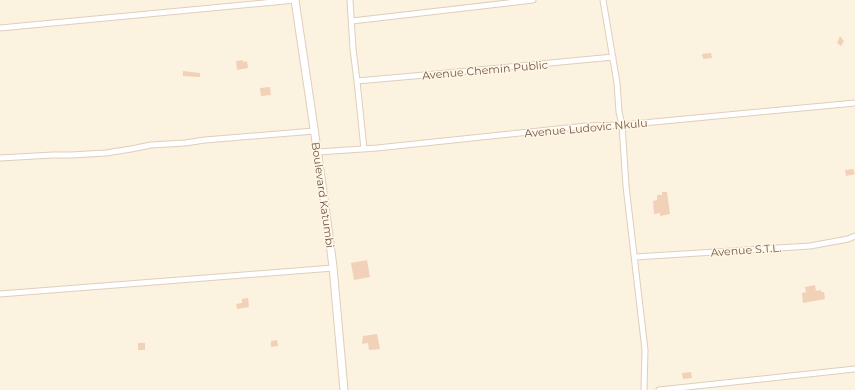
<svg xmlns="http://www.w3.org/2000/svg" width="855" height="390" font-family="Montserrat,sans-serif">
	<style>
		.building { fill: #f1d1b7 }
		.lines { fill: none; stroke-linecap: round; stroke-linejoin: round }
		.minor-casing { stroke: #e0cebc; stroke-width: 7 }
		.tertiary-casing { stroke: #e0cebc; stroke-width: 9 }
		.minor { stroke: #fff; stroke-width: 5 }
		.tertiary { stroke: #fff; stroke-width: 7 }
		.labels { text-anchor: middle; stroke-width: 3; stroke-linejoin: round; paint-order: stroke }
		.street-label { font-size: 11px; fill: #725847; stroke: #fff6e6 }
	</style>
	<rect width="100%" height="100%" fill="#fcf2e0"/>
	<path class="building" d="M840,36L844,41L841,46L837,43Z
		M711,53L712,58L703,59L702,54Z
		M243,60V62L247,61L248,68L237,70L236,61Z
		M183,71L200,73V77L183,76Z
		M270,87L271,95L261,96L260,88Z
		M853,169L855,174L846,176L845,170Z
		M662,192H667L670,214L660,216V213L654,214L653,201L657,200V195H662Z
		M367,260L370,277L354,280L351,263Z
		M815,285L816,291L821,290V292H824L825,299L803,303L802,293L806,292L805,287Z
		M248,298L249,307L237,309L236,304L242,303V299Z
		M377,334L380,349L369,350L368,343L362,344L363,336Z
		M277,340L278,346L271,347V341Z
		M138,343H145V350H138Z
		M691,372L692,378L683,379L682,373Z"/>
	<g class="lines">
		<defs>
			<path id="minor" d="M350,0L353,49L357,81L364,149
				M603,0L617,83L619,112L622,125L626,186L645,350L644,390
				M352,21L533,0
				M0,28L295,0
				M357,81L436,74L613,57
				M318,152L377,148L586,126L622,125L855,103
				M0,158L53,155H71L106,153L131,149L151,145L185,143L205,140L314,131
				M635,257L810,246L848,239L855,236
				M0,294L333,268
				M659,390L855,369"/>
			<path id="tertiary" d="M295,0C308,89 322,177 333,267C337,308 340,349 344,390"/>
		</defs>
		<use href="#minor" class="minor-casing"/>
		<use href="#tertiary" class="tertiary-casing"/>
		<use href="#minor" class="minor"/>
		<use href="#tertiary" class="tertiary"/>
	</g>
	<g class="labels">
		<g class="street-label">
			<text transform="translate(485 70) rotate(-5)" y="4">Avenue Chemin Public</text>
			<text transform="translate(586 128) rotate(-5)" y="4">Avenue Ludovic Nkulu</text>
			<text transform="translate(323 195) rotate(82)" y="4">Boulevard Katumbi</text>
			<text transform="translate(746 250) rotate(-4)" y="4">Avenue S.T.L.</text>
		</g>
	</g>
</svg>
